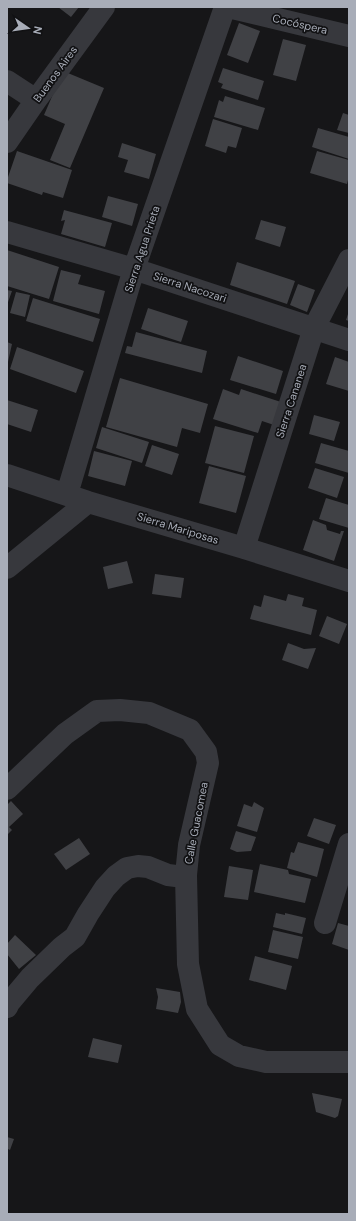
<svg xmlns="http://www.w3.org/2000/svg" width="356" height="1221" font-family="'DM Sans',sans-serif">
	<style>
		.building { fill: #404145 }
		.lines { fill: none; stroke-linecap: round; stroke-linejoin: round }
		.minor { stroke: #37383d; stroke-width: 22 }
		.labels { text-anchor: middle; stroke-width: 3.5; stroke-linejoin: round; paint-order: stroke }
		.street-label { font-size: 11px; fill: #a8adb8; stroke: #111113 }
	</style>
	<rect width="100%" height="100%" fill="#161618"/>
	<path class="building" d="M58,7H79L71,17Z
		M239,23L260,31L248,63L227,55Z
		M283,39L306,45L296,81L273,75Z
		M223,68L264,81L258,100L221,88L223,84L218,82Z
		M63,71L104,88L70,168L50,160L65,124L44,115Z
		M225,96L265,108L258,130L214,117L219,100L223,102Z
		M343,113L349,115V133L337,130Z
		M213,119L242,128L236,148L228,146L226,153L205,146Z
		M318,128L349,137V159L312,147Z
		M122,143L156,154L149,179L124,172L128,160L118,157Z
		M17,151L72,170L63,198L43,192L42,195L7,183V180Z
		M317,151L349,160V176L347,184L310,173Z
		M108,196L138,204L132,226L102,217Z
		M64,210L112,223L105,247L61,234L65,220L61,221Z
		M261,220L286,227L280,247L255,239Z
		M7,250L59,267L49,299L7,286Z
		M237,262L295,281L287,304L230,285Z
		M61,270L81,275L78,284L105,291L99,314L53,301Z
		M298,284L315,290L307,312L290,305Z
		M7,290L12,291L7,305Z
		M16,292L30,295L25,317L10,313Z
		M33,298L100,319L93,342L26,321Z
		M148,308L188,321L181,342L141,329Z
		M349,311V321L346,320Z
		M136,332L207,351L202,373L125,353L127,346L132,347Z
		M7,342L12,344L8,362H7Z
		M17,347L84,371L76,393L10,369Z
		M238,356L283,371L276,394L230,380Z
		M335,357L349,362V391L326,384Z
		M120,378L208,404L200,433L182,428L177,447L106,427Z
		M223,389L239,395L241,389L281,402L274,425L262,421L258,433L213,419Z
		M7,400L38,410L31,432L7,424Z
		M314,415L340,422L334,441L309,434Z
		M215,426L254,436L244,473L205,463Z
		M102,427L149,442L142,463L96,448Z
		M321,443L349,451V473L315,463Z
		M152,445L179,454L172,475L145,466Z
		M94,451L132,461L125,486L88,476Z
		M209,466L246,476L236,513L199,503Z
		M315,468L344,477L337,498L308,488Z
		M326,498L349,505V528L319,519Z
		M313,520L326,525L327,530L340,534L341,531H344L334,561L303,550Z
		M127,561L133,583L108,589L103,567Z
		M155,574L184,578L181,598L152,594Z
		M288,594L304,598L302,606L317,610L311,635L250,619L254,605L261,607L264,595L286,601Z
		M327,616L347,624L339,644L319,636Z
		M288,643L304,649L316,648L308,669L282,660Z
		M11,801L23,814L9,827L12,830L7,835V805Z
		M254,802L264,808L257,832L237,826L244,804L252,807Z
		M314,818L336,825L329,844L307,836Z
		M236,831L256,837L251,851L237,852L230,849Z
		M79,838L90,854L66,870L54,854Z
		M298,842L324,849L317,877L287,868L291,852L294,853Z
		M260,864L288,870L289,874L311,879L305,903L254,892Z
		M229,866L253,870L248,900L224,897Z
		M276,913L285,915V913L306,918L302,934L273,927Z
		M338,923L349,926V950L332,944Z
		M273,930L303,937L298,959L268,952Z
		M15,935L36,955L19,969L7,954V944Z
		M255,956L292,966L286,990L249,980Z
		M156,988L180,992L181,1002L178,1013L156,1009L158,997Z
		M93,1038L122,1045L118,1063L88,1057Z
		M312,1093L342,1099L338,1116L335,1118L316,1112Z
		M7,1137L14,1139L10,1150L8,1149L7,1152Z"/>
	<g class="lines">
		<path class="minor" d="M228,7L349,36
			M7,81L36,100
			M7,142L36,100L104,7
			M7,232L134,269L349,340
			M7,475L88,502L244,548L349,581
			M67,494L134,269L225,7
			M244,548L314,328L349,260
			M7,568L88,502
			M7,789L65,734L97,711L120,710L149,713L190,730L206,752L208,763L189,845L186,875L188,964L197,1009L220,1045L239,1056L266,1062H349
			M325,923L349,844
			M7,1007L9,1003L30,978L62,947L75,937L88,914L105,888L116,876L127,868L138,866L148,867L168,875L176,876L186,875"/>
	</g>
	<g class="labels">
		<g class="street-label">
			<text transform="translate(300 24) rotate(13)" y="4">Cocóspera</text>
			<text transform="translate(55 74) rotate(-54)" y="4">Buenos Aires</text>
			<text transform="translate(142 249) rotate(-72)" y="4">Sierra Agua Prieta</text>
			<text transform="translate(190 287) rotate(18)" y="4">Sierra Nacozari</text>
			<text transform="translate(291 401) rotate(-72)" y="4">Sierra Cananea</text>
			<text transform="translate(178 528) rotate(17)" y="4">Sierra Mariposas</text>
			<text transform="translate(196 823) rotate(-79)" y="4">Calle Guacomea</text>
		</g>
	</g>
	<rect width="356" height="1221" fill="none" stroke="#a8adb8" stroke-width="16"/>
	<g transform="translate(28 28) rotate(103)" stroke="#111113" stroke-width="3" paint-order="stroke">
	<path d="M0-3L7 15L0 10L-7 15Z" fill="#a8adb8"/>
	<text y="-6" font-size="11" font-weight="bold" text-anchor="middle" fill="#a8adb8">N</text>
	</g>
</svg>
